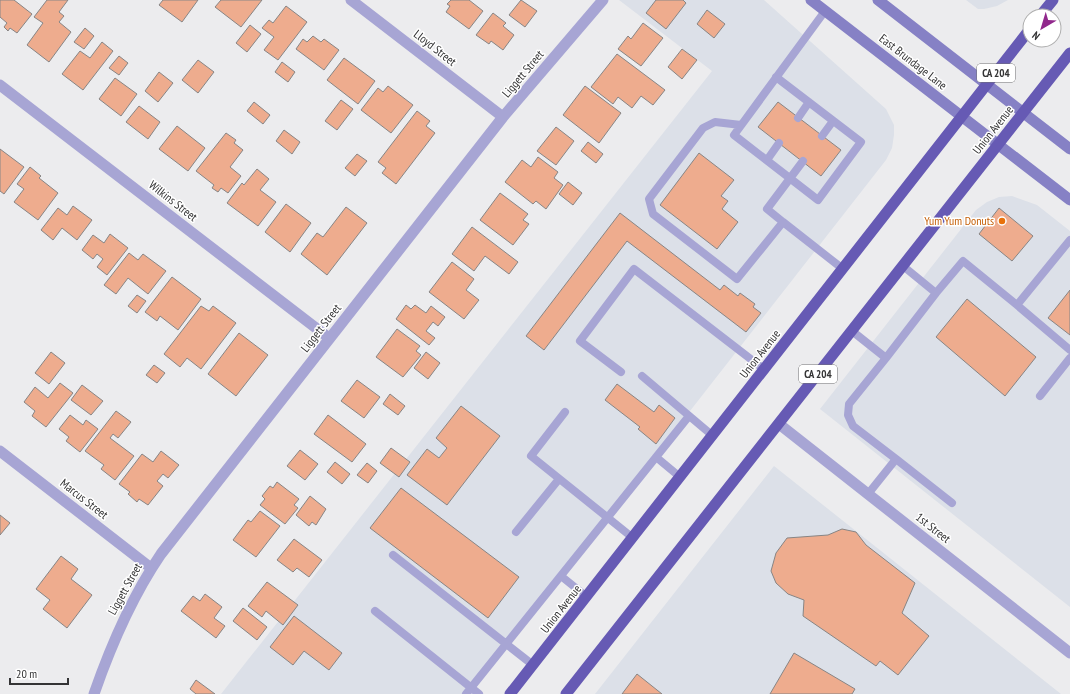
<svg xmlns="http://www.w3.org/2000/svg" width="1070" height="694" font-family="'PT Sans Narrow',sans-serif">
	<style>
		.built { fill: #dce0e8 }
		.building { fill: #eeac8e; stroke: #878585 }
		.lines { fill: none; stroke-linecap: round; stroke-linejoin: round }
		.service { stroke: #a7a5d4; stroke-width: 8 }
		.minor { stroke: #a7a5d4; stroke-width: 11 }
		.secondary { stroke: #8681c5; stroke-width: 11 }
		.trunk { stroke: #665ab4; stroke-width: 11 }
		.food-dot { fill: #e8710a; stroke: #fff; stroke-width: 1.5 }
		.labels { text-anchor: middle; stroke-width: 3; stroke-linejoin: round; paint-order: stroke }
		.shield { fill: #fff; stroke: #717172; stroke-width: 1 }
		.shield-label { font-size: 11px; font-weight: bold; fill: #343435 }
		.street-label { font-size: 12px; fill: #343435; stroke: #fff }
		.food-label { font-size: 12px; fill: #c56008; stroke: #fff; text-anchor: end }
	</style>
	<rect width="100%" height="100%" fill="#ececee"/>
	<path class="built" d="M619,0H764L886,109L894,125V135L892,148L886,160L469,694H221L712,71Z
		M966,0H1008L997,6L984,9H978Z
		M1012,196L1037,205L1070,231V607L820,409L976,210L987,202L999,197Z
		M774,466L1061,694H595Z"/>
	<path class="building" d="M0,0H14L32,14L17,33L10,28L8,31L4,27L7,23L0,17Z
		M47,0H68L59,12L64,16L59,22L71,32L49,62L27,45L43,23L34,17Z
		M163,0H198L182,22L159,5Z
		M221,0H262L241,27L215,7Z
		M451,0H469L483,11L469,29L446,12L450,6L447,4Z
		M521,0L537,11L525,27L509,15Z
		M656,0H683L686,3L666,29L646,13Z
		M286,6L307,22L278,60L264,50L274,37L262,28L269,20L273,23Z
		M707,10L725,24L714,38L697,24Z
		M493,13L506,23L503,26L514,35L503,50L491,41L489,44L476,35Z
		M643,23L663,38L641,66L618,49L628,36L631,39Z
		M250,25L261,34L247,52L236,43Z
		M85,28L94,36L84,49L74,42Z
		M313,36L321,42L324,39L339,50L324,70L296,49L303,39L307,42Z
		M102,42L113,51L83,90L62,74L80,51L90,58Z
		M682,49L697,60L682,79L668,67Z
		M617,54L665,90L653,105L641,96L632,108L618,97L613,104L591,87Z
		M119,56L128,63L119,75L109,68Z
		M344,58L375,81L358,104L327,80Z
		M198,60L214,72L198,93L182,80Z
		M282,62L295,72L288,82L275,72Z
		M159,72L173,83L158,102L145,91Z
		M115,78L137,94L121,116L99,99Z
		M388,86L413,105L391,133L361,110L378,88L383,92Z
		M585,86L621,113L599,143L563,115Z
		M341,100L353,109L337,130L325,121Z
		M254,102L270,115L263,124L247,111Z
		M778,102L841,150L821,176L758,127Z
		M139,106L160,122L148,139L126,122Z
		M417,111L430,121L426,126L435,133L396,184L382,173L386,168L378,162Z
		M177,126L205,148L188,171L159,149Z
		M556,127L574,141L556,165L537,151Z
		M284,130L300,142L292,154L276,141Z
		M226,133L236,140L234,143L243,150L230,167L241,176L228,193L221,188L218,192L212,188L214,185L196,171Z
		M588,142L603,154L596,163L581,151Z
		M0,149L24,167L4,194L0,191Z
		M699,153L734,180L721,196L728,201L722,209L738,222L717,249L660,205Z
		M357,154L367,161L355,176L345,168Z
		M538,157L558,172L554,178L563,185L546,209L536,201L533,204L505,182L522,160L531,167Z
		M30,167L41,176L39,178L58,193L38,220L14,202L24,189L17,184Z
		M257,169L269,179L260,190L276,202L258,226L227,203L242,183L244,185Z
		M568,182L582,193L573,205L559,194Z
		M500,193L528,214L523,220L529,224L513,245L480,220Z
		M286,204L311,223L290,252L265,232Z
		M73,206L92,220L77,240L62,228L53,240L41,230L58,208L67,215Z
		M346,207L367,223L327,275L301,254L317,233L323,237Z
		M999,208L1033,236L1012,261L979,234Z
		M620,213L720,290L724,285L738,296L740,293L755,304L753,307L761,313L746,332L627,241L544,350L526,336Z
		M472,227L518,262L509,274L485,256L474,271L452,254Z
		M110,234L128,248L107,275L97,267L103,259L97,254L93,259L82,250L93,235L104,243Z
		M129,253L138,260L143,254L166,271L148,294L128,278L116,294L104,285Z
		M452,262L474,279L466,290L479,300L464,319L429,292Z
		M172,277L201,299L178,330L160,316L157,321L145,312Z
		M1070,290V335L1048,318Z
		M137,295L146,301L137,313L128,306Z
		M967,299L1036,357L1005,396L936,337Z
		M406,305L411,309L415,305L426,313L431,306L445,317L438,326L433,322L426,331L435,338L429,345L396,319Z
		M201,306L209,311L213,306L236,323L201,369L187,358L180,367L164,354Z
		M397,329L420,346L416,351L421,355L403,377L376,357Z
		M239,333L268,355L236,396L208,374Z
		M51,352L65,363L49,384L35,373Z
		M426,352L440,363L428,379L414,368Z
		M154,365L165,373L157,383L146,375Z
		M357,380L380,397L364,418L341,401Z
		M60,383L73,393L46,427L32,416L35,411L24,402L35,387L48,398Z
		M617,384L654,412L659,405L675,418L656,444L638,429L640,427L605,400Z
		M82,385L103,401L91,415L71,400Z
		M390,394L405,406L398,415L383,404Z
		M461,406L500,436L447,505L407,475L427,449L439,458L447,448L436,438Z
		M116,411L131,422L118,438L113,434L110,438L134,456L115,480L101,469L104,465L85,451Z
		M70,415L83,425L86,420L98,429L80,452L66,441L69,437L59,429Z
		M328,415L366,444L352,462L314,434Z
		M391,448L410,462L399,477L380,463Z
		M300,450L318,464L305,480L287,466Z
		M161,451L179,465L168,478L163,474L157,481L163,486L148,505L139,499L137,502L128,494L130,492L119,484L142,454L153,462Z
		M335,462L350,474L342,484L327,472Z
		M367,463L377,471L368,483L357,475Z
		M277,482L299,499L294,505L298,508L285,524L260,505L265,499L262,496L270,486L273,488Z
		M401,488L519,577L488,618L370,528Z
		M310,496L326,509L316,525L312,522L309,526L296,515Z
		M260,511L280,526L256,557L233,540L248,520L251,522Z
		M0,515L10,523L0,535Z
		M842,529L856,532L866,545L915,583L902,613L929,636L898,675L880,661L876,666L803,616L804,600L788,594L776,583L771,571L776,553L787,538L828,535Z
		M294,539L322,560L309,577L297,568L293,572L277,560Z
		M61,556L78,569L71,579L92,595L67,628L43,609L50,600L36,589Z
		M267,582L298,605L283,625L266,611L262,617L248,606Z
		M205,594L222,607L214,618L225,626L216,638L181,611L193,596L200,601Z
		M243,608L267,627L257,640L233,621Z
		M294,616L342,653L329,670L304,651L293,665L270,647Z
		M794,653L855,689L852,694H770Z
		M637,674L662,694H622Z
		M196,680L215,694H196L190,689Z"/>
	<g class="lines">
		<path class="service" d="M776,77L861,142L818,200L734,135L825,11
			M798,118L809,102
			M741,125L715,122L703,128L649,199L653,214L737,279L783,222L843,269
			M822,136L833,121
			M767,160L779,143
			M783,222L767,209L803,161
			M903,266L936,293L963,261L1017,305L1070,240
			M1017,305L1070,350
			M852,331L886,358L936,293
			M621,372L580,341L634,269L765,370
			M642,376L713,436
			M1040,396L1070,358
			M565,412L531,456L633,538
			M656,457L680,477
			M896,459L952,503
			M868,494L896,459L853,426L848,415L849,404L886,358
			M516,532L559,479
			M393,555L533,665
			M561,576L587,597
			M375,611L479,694
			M466,694L689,416"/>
		<path class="minor" d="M351,0L503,117
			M0,85L329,338
			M779,424L1070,653
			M0,451L151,568
			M94,694C111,645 131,598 161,554L503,117L603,0"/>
		<path class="secondary" d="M811,0L1070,200
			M878,0L1070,149"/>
		<path class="trunk" d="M1040,16L1053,0
			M510,694L1030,29
			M566,694L1070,53"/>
	</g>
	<circle class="food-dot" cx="1002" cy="221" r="4"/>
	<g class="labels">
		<g class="shield">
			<rect x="977" y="64" width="38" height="18" rx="3"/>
			<rect x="799" y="365" width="38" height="18" rx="3"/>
		</g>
		<g class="shield-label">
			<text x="996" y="77">CA 204</text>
			<text x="818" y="378">CA 204</text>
		</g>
		<g class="street-label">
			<text transform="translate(435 48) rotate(38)" y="4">Lloyd Street</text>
			<text transform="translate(913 62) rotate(38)" y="4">East Brundage Lane</text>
			<text transform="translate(523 74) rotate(-50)" y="4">Liggett Street</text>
			<text transform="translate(993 130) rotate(-52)" y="4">Union Avenue</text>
			<text transform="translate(173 201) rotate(38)" y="4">Wilkins Street</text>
			<text transform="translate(321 328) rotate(-52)" y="4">Liggett Street</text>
			<text transform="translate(760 354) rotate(-52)" y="4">Union Avenue</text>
			<text transform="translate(84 499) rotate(38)" y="4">Marcus Street</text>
			<text transform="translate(933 528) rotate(38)" y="4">1st Street</text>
			<text transform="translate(125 589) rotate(-61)" y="4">Liggett Street</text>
			<text transform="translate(561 609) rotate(-52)" y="4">Union Avenue</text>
		</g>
		<g class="food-label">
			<text x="994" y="225">Yum Yum Donuts</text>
		</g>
	</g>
	<g transform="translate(1042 28) rotate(218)"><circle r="19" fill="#ffffff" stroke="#aeaeae"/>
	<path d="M0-3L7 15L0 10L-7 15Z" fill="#91288c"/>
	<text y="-6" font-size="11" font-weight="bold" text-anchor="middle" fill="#343435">N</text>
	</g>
	<path d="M10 678v6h58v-6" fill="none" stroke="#343435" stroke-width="2"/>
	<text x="16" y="678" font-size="12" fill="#343435" stroke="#ffffff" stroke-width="3" paint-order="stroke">20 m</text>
</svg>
